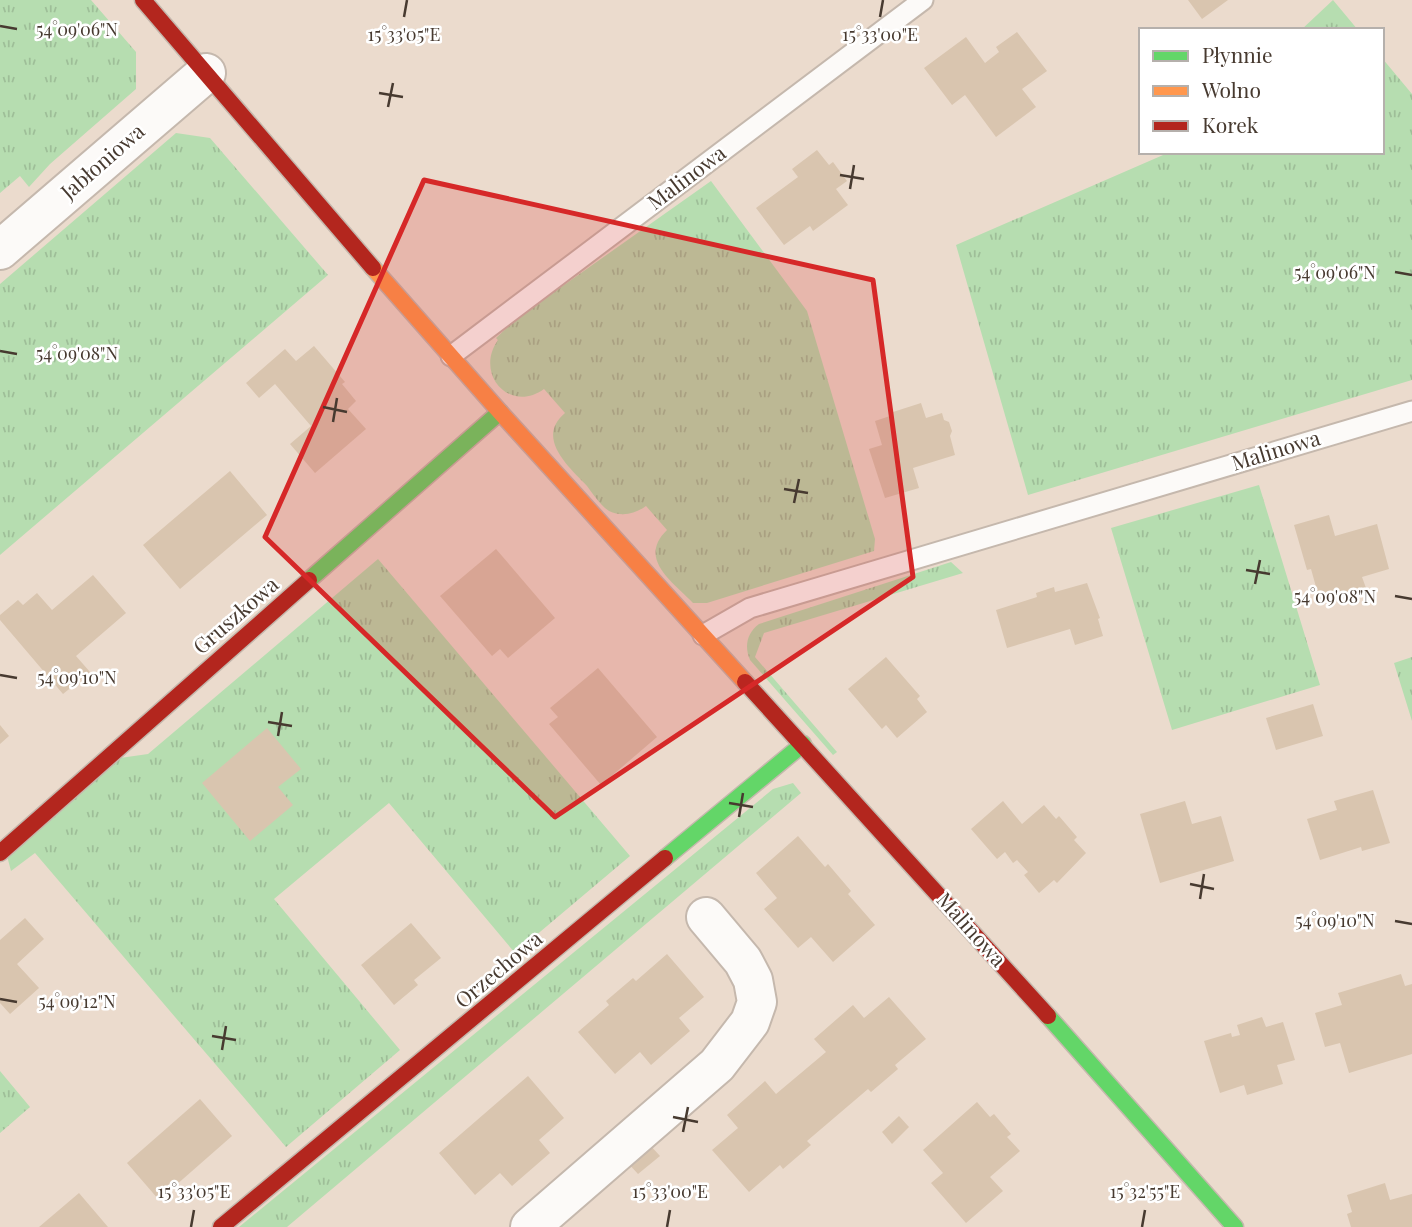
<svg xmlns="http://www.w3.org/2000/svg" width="1412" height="1227" font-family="'Playfair Display',serif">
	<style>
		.grass { fill: url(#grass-tufts) }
		.building { fill: #d9c5af }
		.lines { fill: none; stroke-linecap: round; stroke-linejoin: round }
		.lane-casing { stroke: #c5b8ad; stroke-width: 23 }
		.street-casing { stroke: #c5b8ad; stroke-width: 42 }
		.fast-casing { stroke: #c5b8ad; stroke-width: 19 }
		.slow-casing { stroke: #c5b8ad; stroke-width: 19 }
		.jam-casing { stroke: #c5b8ad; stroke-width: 19 }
		.lane { stroke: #fcfaf8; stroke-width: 19 }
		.street { stroke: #fcfaf8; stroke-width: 38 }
		.fast { stroke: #63d668; stroke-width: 16 }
		.slow { stroke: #ff974d; stroke-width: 16 }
		.jam { stroke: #b3261e; stroke-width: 16 }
		.marked { fill: #d62828; fill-opacity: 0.2; stroke: #d62828; stroke-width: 5; stroke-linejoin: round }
		.ticks { fill: none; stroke: #473a30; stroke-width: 2.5 }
		.labels { text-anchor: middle; stroke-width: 5; stroke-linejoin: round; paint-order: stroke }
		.street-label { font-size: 21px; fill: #473a30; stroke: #fff }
		.ticks-label { font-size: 18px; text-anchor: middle; fill: #473a30; stroke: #fff; stroke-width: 5; stroke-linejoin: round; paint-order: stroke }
	</style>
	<defs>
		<pattern id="grass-tufts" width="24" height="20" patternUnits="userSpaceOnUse" patternTransform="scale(1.75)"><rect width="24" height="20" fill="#b6ddb0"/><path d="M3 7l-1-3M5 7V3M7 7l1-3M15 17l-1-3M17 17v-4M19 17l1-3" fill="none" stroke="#9ebe98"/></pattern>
	</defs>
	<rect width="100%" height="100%" fill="#ebdbcd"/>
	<path class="grass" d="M0,0H91L136,52V89L50,164L29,187L20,176L0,193Z
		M1333,0L1358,30H1301Z
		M1382,58L1412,94V380L1028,495L956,245L1170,152H1382Z
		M176,133L210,138L328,275L0,555V284Z
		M711,181L807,311L875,539L874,551L707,603H693C673,582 637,559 667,530L646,506C635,514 622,517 609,511C601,506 593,494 587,486C569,467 535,438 565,413L544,389C510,414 474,374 498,340L496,338L516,319Z
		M1259,485L1320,685L1172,730L1111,528Z
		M378,559L630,856L515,953L389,803L274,899L400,1050L286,1147L35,853L11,871L7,856L120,758L148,754Z
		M951,562L963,573L764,633L755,657L837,752L833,755L750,660C744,646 747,633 759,624Z
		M1412,657V721L1394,663Z
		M793,783L801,793L287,1227H239L773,789Z
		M0,1071L30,1107L0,1133Z"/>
	<path class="building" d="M1188,0H1228L1202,19Z
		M1017,32L1047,71L1022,89L1036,107L996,137L965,95L952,105L924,68L966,37L985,63L999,52L996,47Z
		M817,150L829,165L833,162L847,181L836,189L848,205L813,231L810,226L784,245L756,208L798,177L792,169Z
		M314,346L345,382L342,384L356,401L348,409L366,429L315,473L290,444L311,426L275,384L259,398L246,383L285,349L296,361Z
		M921,403L926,418L942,413L944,420L949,422L952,431L950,436L955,455L913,468L919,488L885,498L869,449L882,445L875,421L893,415V412Z
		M230,471L267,515L180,589L143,545Z
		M1329,515L1335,536L1377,524L1389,569L1362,577L1366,588L1320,601L1311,569L1307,570L1294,525Z
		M496,549L555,618L508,658L500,649L492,656L440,596Z
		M93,575L126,613L76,656L90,672L63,694L0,620V615L18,600L23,605L37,593L52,610Z
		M1087,583L1100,618L1098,619L1103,636L1075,645L1070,629L1007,648L996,610L1037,597L1036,593L1054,587L1055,592Z
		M886,657L920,696L917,699L927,712L897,738L886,725L882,729L848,689Z
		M598,668L657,737L601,785L549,724L558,717L550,708Z
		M1313,704L1323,736L1276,750L1266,718Z
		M0,725L9,736L0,744Z
		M267,728L301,769L278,787L293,805L250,841L202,783Z
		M1373,790L1390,843L1362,851L1361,847L1320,860L1307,819L1337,810L1334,801Z
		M1003,801L1022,824L1044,805L1056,819L1059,816L1077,837L1074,840L1086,853L1057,883L1054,880L1039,893L1024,875L1028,872L1017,860L1013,863L1005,852L997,859L971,829Z
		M1185,801L1192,824L1221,816L1234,861L1160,883L1140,814Z
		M798,836L825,867L828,864L851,891L848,894L875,925L833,962L811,937L798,948L764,909L777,898L756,873Z
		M25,918L44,939L17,964L39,988L10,1014L0,1003V940Z
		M411,923L441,958L414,980L418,985L394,1005L361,965Z
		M667,954L704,997L679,1018L690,1031L651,1065L640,1052L615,1074L578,1032L609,1005L606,1001L633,978L636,981Z
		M1401,974L1405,986L1412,984V1054L1349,1073L1340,1043L1325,1047L1315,1013L1342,1005L1338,993Z
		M889,997L926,1039L895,1065L898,1069L871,1092L868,1089L807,1141L811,1145L783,1169L780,1165L749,1192L712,1150L738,1128L727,1115L765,1081L776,1094L826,1052L814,1039L853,1005L864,1018Z
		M1262,1017L1266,1027L1283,1022L1295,1060L1277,1065L1283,1084L1247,1095L1244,1085L1220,1093L1204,1041L1231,1033L1232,1037L1240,1035L1237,1025Z
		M528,1076L564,1118L539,1140L550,1153L512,1186L500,1173L475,1195L439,1153Z
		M200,1099L232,1136L159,1200L127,1163Z
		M977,1102L990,1117L994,1114L1011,1134L1007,1137L1020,1151L990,1177L1003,1191L966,1223L931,1183L943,1173L923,1150Z
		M899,1116L909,1127L892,1144L882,1132Z
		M649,1144L660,1156L638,1174L627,1162Z
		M1385,1183L1390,1200L1412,1194V1227H1351L1347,1214L1352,1212L1347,1195Z
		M79,1193L108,1227H39Z"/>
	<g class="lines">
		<defs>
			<path id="lane" d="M451,356L923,0
				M703,635L750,608L1412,411"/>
			<path id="street" d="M0,250L206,73
				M530,1227L717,1065L750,1022L757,1002L753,980L743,961L706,917"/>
			<path id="fast" d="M309,580L500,412
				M665,858L803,744
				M1048,1016L1235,1227"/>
			<path id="slow" d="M373,268L500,412L745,682"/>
			<path id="jam" d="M143,0L373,268
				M745,682L1048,1016
				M0,853L309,580
				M221,1227L665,858"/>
		</defs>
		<use href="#lane" class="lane-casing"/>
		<use href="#street" class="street-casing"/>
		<use href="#fast" class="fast-casing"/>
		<use href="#slow" class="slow-casing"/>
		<use href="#jam" class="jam-casing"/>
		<use href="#lane" class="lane"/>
		<use href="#street" class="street"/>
		<use href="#fast" class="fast"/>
		<use href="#slow" class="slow"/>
		<use href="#jam" class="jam"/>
	</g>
	<path class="marked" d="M424,180L873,280L913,577L555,817L265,537Z"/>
	<path class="ticks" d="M404,17L407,0M880,17L883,0M0,26L17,29M379,93L403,97M388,107L393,83M840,175L864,179M850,189L854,165M1395,272L1412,275M0,351L17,354M323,407L347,412M333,422L337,398M784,489L808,493M794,503L799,479M1246,570L1270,574M1255,584L1260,560M1395,596L1412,599M0,675L17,678M268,722L292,726M278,736L282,712M729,803L753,807M739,817L743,793M1190,884L1214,889M1200,899L1204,874M1395,921L1412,924M0,999L17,1002M212,1036L236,1040M222,1050L226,1026M673,1117L698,1122M683,1132L688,1107M191,1227L194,1210M667,1227L670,1210M1142,1227L1145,1210"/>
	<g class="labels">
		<g class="street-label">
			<text transform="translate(103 162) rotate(-41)" y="7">Jabłoniowa</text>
			<text transform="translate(687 178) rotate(-37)" y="7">Malinowa</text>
			<text transform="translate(1276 451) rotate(-17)" y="7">Malinowa</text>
			<text transform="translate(236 616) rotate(-41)" y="7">Gruszkowa</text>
			<text transform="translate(971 930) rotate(48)" y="7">Malinowa</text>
			<text transform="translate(499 970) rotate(-40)" y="7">Orzechowa</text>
		</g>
	</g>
	<g class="ticks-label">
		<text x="77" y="36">54°09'06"N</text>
		<text x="404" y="41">15°33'05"E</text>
		<text x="880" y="41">15°33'00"E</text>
		<text x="1335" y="279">54°09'06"N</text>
		<text x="77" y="360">54°09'08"N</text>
		<text x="1335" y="603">54°09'08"N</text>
		<text x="77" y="684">54°09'10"N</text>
		<text x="1335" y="927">54°09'10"N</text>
		<text x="77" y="1008">54°09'12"N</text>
		<text x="194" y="1198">15°33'05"E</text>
		<text x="670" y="1198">15°33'00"E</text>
		<text x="1145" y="1198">15°32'55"E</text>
	</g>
	<rect x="1139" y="28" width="245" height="126" fill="#ffffff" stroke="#b5b0ac" stroke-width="2"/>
	<rect x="1153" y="51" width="35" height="10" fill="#63d668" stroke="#b5b0ac" stroke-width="2"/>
	<text x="1202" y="63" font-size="21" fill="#473a30">Płynnie</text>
	<rect x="1153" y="86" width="35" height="10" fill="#ff974d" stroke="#b5b0ac" stroke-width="2"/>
	<text x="1202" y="98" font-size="21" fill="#473a30">Wolno</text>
	<rect x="1153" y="121" width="35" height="10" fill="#b3261e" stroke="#b5b0ac" stroke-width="2"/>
	<text x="1202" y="133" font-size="21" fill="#473a30">Korek</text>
</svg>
